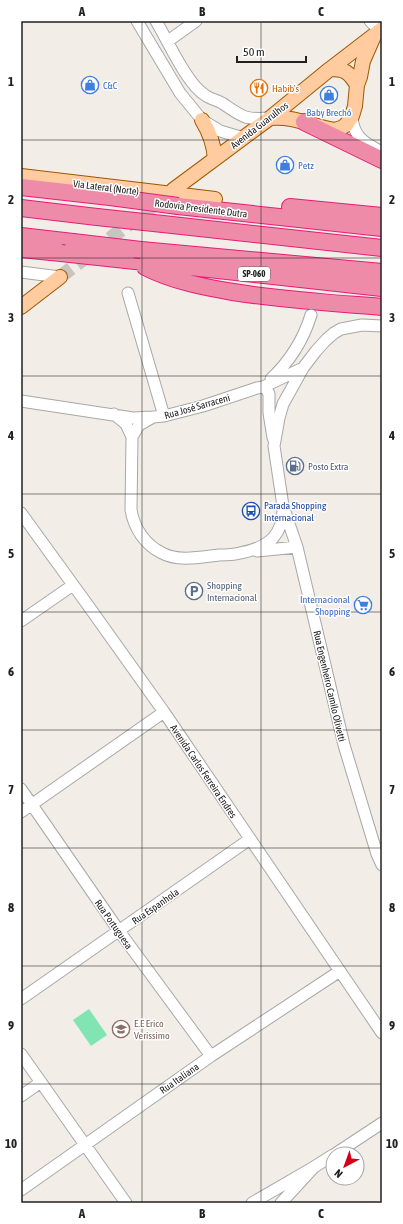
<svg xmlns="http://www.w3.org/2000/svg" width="403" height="1224" font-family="'Asap Condensed',sans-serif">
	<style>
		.pitch { fill: #81e5b3 }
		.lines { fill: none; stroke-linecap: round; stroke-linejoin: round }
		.major-tunnel { stroke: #c8c4bf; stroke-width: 14; stroke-dasharray: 14 7; stroke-linecap: butt }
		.minor-casing { stroke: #a8a8a8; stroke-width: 13 }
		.major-casing { stroke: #9e5800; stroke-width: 16 }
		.highway-casing { stroke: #e71d79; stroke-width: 18 }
		.minor { stroke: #fff; stroke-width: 11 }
		.major { stroke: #ffcb9f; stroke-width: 14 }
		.highway { stroke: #ed8ba8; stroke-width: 16 }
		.highway-bridge-casing { stroke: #e71d79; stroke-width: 18; stroke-linecap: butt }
		.highway-bridge { stroke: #ed8ba8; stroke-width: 16 }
		.grid { fill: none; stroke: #212121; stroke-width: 1; stroke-opacity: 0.55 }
		.labels { text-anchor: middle; stroke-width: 3; stroke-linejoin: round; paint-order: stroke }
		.shield { fill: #fff; stroke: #646464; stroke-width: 1 }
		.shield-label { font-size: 9px; font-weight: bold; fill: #212121 }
		.shop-label { font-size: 10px; fill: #366cbe; stroke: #fff; text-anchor: start }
		.food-label { font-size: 10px; fill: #c56008; stroke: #fff; text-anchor: start }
		.street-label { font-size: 10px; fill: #212121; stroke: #fff }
		.service-label { font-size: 10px; fill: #4e5e75; stroke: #fff; text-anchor: start }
		.transit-label { font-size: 10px; fill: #164399; stroke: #fff; text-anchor: start }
		.education-label { font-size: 10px; fill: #785e54; stroke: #fff; text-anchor: start }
		.neatline { fill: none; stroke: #212121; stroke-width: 1.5 }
		.grid-label { font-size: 13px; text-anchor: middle; font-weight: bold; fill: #212121 }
	</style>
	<rect width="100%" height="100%" fill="#f2ede7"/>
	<path class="pitch" d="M89,1009L107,1035L91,1046L73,1020Z"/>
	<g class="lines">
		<path class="major-tunnel" d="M60,277L163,198"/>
		<defs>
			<path id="minor" d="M137,21L180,93L202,120L220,131L244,138
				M156,21C168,41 187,84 205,95C210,99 217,100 222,103C243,117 244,120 270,118
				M370,21L380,31
				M168,41L196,21
				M352,116C353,136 363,142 380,151
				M21,272L60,277
				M128,293L164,416
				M382,326L362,325L341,329L334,333L326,340L316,351L303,368L283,404L279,418L274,446L283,506L297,547L344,745L377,854L382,865
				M271,379C290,361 303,341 311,315
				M263,387L266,388L269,394V413L273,438
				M21,401L133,418L153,417L164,416L203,406L257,388L263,387L303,368
				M114,414L126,424L132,437
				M153,417L139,425L132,437L131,510C134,528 145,545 162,553C178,562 201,557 219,555C226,555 233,555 240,553C251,551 265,546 273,538C280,530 283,521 283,510
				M21,513L87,604L164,712L382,1033
				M257,551L297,547
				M21,621L73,585
				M21,789L119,931L211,1056
				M21,812L164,712
				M21,999L250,839
				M21,1054L126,1203
				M21,1096L41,1082
				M335,1154L382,1123
				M21,1190L211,1056L340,971
				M252,1203L314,1167
				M281,1203L314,1167L333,1155"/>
			<path id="major" d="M330,69C345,69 349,72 357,85
				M270,118C296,116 310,126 335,130L341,128L346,125L352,116L355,106L357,85L360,77L363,61L374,36
				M202,120C210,133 214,144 215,159
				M21,176L215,199
				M173,190L270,118L330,69L382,29
				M21,307L60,277"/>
			<path id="highway" d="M304,122L382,160
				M21,187L110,197
				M178,206L382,228
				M290,207L382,216
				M21,208L97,217
				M163,224L382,248
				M21,236L73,242
				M21,249L61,253
				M141,250L382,272
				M126,260L382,288
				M145,267C173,281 203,287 233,292C282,300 332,303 382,307"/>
		</defs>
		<use href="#minor" class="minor-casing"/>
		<use href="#major" class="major-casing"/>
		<use href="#highway" class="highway-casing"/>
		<use href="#minor" class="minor"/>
		<use href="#major" class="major"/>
		<use href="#highway" class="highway"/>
		<defs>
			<path id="highway-bridge" d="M110,197L178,206
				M97,217L163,224
				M73,242L141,250
				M61,253L126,260"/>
		</defs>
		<use href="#highway-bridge" class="highway-bridge-casing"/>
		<use href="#highway-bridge" class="highway-bridge"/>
	</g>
	<path class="grid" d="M142,21V1203M261,21V1203M21,140H382M21,258H382M21,376H382M21,494H382M21,612H382M21,730H382M21,848H382M21,966H382M21,1084H382"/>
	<defs>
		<symbol id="shop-ring" viewBox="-11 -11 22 22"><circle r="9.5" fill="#fff" stroke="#3f7fe0" stroke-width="1.5"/><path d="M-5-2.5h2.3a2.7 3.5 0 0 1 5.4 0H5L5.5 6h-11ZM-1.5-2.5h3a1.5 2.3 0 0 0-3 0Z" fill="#3f7fe0"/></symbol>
		<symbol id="restaurant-ring" viewBox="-11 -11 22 22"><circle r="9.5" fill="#fff" stroke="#e8710a" stroke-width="1.5"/><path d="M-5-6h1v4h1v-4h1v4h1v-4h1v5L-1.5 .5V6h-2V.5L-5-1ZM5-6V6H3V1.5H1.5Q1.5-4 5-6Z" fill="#e8710a"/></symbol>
		<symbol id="fuel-ring" viewBox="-11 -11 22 22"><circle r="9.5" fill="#fff" stroke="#5c6f8a" stroke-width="1.5"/><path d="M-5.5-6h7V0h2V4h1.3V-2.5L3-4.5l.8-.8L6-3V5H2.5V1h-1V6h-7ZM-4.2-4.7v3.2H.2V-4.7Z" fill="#5c6f8a"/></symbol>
		<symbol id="bus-ring" viewBox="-11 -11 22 22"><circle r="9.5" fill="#fff" stroke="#1a4fb4" stroke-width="1.5"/><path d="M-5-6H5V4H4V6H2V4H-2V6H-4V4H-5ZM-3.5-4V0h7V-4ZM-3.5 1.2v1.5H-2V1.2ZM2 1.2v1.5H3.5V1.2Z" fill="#1a4fb4"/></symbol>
		<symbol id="parking-ring" viewBox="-11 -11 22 22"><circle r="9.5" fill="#fff" stroke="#5c6f8a" stroke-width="1.5"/><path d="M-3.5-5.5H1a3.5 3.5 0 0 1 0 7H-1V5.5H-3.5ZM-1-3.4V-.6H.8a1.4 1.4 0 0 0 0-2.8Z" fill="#5c6f8a"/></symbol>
		<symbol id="supermarket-ring" viewBox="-11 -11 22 22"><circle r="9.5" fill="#fff" stroke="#3f7fe0" stroke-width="1.5"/><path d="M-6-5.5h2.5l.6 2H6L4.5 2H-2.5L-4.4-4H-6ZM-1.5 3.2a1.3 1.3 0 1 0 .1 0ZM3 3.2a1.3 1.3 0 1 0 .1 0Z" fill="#3f7fe0"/></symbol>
		<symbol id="school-ring" viewBox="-11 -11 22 22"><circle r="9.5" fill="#fff" stroke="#8d6e63" stroke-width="1.5"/><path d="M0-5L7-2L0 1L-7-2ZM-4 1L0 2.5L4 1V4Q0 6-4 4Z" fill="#8d6e63"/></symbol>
	</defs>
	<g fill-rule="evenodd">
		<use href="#shop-ring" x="80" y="75" width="20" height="20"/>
		<use href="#restaurant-ring" x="249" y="78" width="20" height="20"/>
		<use href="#shop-ring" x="319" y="85" width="20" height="20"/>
		<use href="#shop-ring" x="275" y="155" width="20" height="20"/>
		<use href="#fuel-ring" x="285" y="456" width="20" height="20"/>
		<use href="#bus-ring" x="241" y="501" width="20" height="20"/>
		<use href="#parking-ring" x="184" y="581" width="20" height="20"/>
		<use href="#supermarket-ring" x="353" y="595" width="20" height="20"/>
		<use href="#school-ring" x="111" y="1019" width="20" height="20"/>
	</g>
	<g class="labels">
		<rect class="shield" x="238" y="267" width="32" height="14" rx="3"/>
		<g class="shield-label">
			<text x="254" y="277">SP-060</text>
		</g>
		<g class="shop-label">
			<text x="103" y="89">C&amp;C</text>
			<text x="329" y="116" text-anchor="middle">Baby Brechó</text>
			<text x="298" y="169">Petz</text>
			<text x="350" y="603" text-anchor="end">Internacional<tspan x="350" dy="12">Shopping</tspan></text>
		</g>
		<g class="food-label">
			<text x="272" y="92">Habib's</text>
		</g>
		<g class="street-label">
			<text transform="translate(259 125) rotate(-38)" y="4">Avenida Guarulhos</text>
			<text transform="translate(106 187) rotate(7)" y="4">Via Lateral (Norte)</text>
			<text transform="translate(201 208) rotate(7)" y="4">Rodovia Presidente Dutra</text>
			<text transform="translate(197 406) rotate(-16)" y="4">Rua José Sarraceni</text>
			<text transform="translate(330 686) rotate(77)" y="4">Rua Engenheiro Camilo Olivetti</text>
			<text transform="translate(204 771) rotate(56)" y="4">Avenida Carlos Ferreira Endres</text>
			<text transform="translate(155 906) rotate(-35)" y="4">Rua Espanhola</text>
			<text transform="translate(114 924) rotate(55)" y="4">Rua Portuguesa</text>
			<text transform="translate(179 1078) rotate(-35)" y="4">Rua Italiana</text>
		</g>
		<g class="service-label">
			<text x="308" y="470">Posto Extra</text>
			<text x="207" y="589">Shopping<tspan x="207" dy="12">Internacional</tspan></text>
		</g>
		<g class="transit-label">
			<text x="264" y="509">Parada Shopping<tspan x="264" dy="12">Internacional</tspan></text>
		</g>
		<g class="education-label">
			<text x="134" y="1027">E.E Erico<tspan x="134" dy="12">Verissimo</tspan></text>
		</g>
	</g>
	<rect width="403" height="1224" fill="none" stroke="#ffffff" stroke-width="44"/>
	<g transform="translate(345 1166) rotate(221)"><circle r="19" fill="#ffffff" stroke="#a6a6a6"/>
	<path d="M0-3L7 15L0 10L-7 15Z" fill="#d20017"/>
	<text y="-6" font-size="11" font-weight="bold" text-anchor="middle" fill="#212121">N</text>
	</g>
	<path d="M237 56v6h69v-6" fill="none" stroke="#212121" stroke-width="2"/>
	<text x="243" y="56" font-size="12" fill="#212121" stroke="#ffffff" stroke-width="3" paint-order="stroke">50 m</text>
	<rect x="22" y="22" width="359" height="1180" class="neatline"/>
	<g class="grid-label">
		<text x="82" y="16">A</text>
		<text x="202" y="16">B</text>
		<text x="321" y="16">C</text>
		<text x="11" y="86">1</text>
		<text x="392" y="86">1</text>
		<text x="11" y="204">2</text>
		<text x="392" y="204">2</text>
		<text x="11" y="322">3</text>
		<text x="392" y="322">3</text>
		<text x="11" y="440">4</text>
		<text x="392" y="440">4</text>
		<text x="11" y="558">5</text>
		<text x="392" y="558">5</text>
		<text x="11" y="676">6</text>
		<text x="392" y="676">6</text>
		<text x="11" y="794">7</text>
		<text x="392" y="794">7</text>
		<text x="11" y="912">8</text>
		<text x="392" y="912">8</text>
		<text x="11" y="1030">9</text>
		<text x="392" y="1030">9</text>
		<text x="11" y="1148">10</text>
		<text x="392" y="1148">10</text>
		<text x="82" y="1218">A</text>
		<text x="202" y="1218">B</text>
		<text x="321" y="1218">C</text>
	</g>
</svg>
